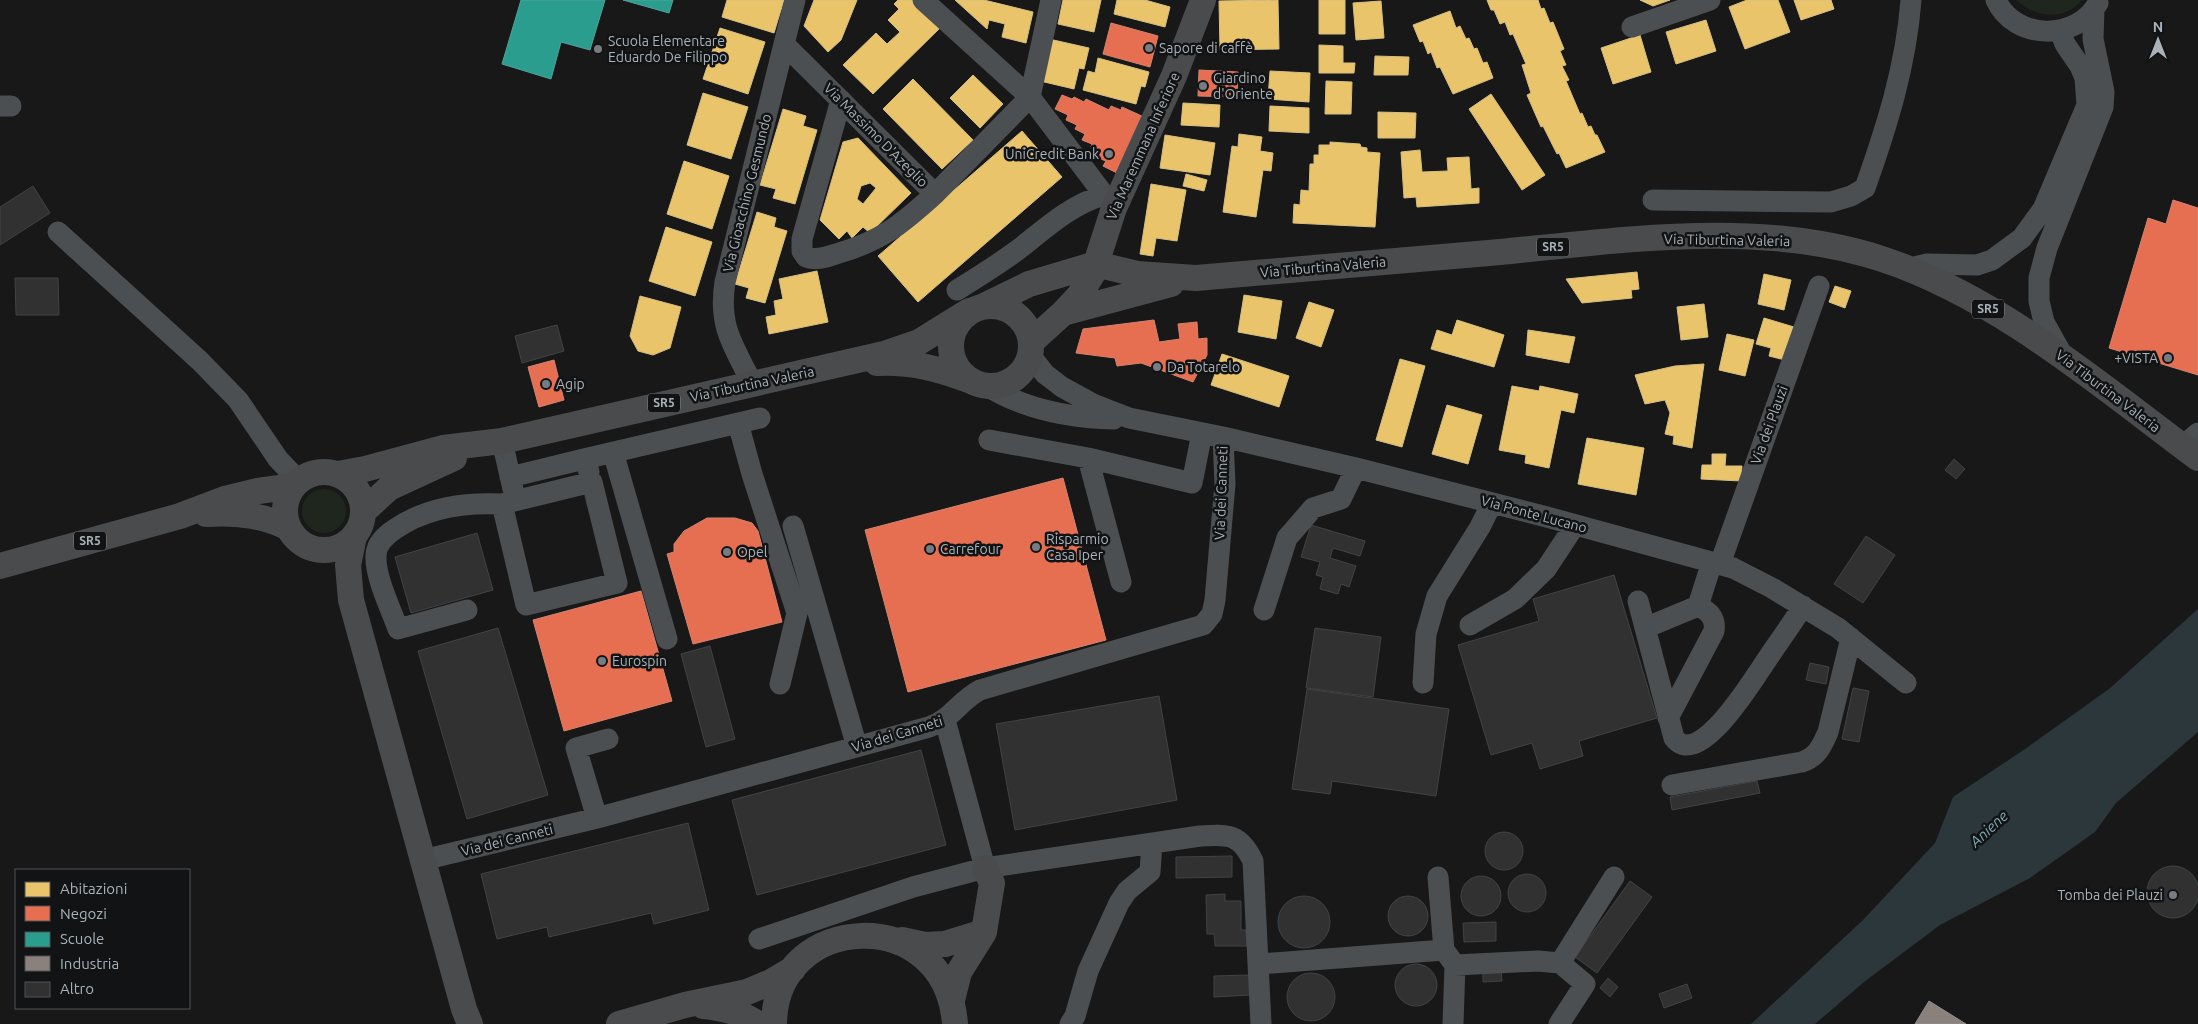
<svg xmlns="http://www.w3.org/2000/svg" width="2198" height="1024" font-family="Ubuntu,sans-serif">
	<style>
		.green { fill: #1f261e }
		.water { fill: #2b373b }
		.homes { fill: #e9c46a; stroke: #d6bf82; fill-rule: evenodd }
		.shops { fill: #e76f51; stroke: #d48370 }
		.schools { fill: #2a9d8f; stroke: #50a39c }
		.industry { fill: #8a817c; stroke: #93908e }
		.building { fill: #313132; stroke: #404344 }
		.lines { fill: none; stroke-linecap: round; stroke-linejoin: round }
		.minor { stroke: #4c4f51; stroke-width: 21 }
		.major { stroke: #4a4b4d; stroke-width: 26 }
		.poi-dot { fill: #767c81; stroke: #121314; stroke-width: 2 }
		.labels { text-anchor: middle; stroke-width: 5; stroke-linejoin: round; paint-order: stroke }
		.shield { fill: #121314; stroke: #7c8288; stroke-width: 1 }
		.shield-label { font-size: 12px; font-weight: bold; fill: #a9b2b9 }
		.poi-label { font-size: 14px; fill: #a9b2b9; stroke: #121314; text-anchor: start }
		.street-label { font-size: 14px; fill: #a9b2b9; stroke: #121314 }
		.water-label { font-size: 15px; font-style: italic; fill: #7fa9b5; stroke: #121314 }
	</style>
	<rect width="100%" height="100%" fill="#181818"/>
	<path class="green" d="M2016,0H2082C2064,22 2034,17 2016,0Z
		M302 511a22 22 0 1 1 44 0a22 22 0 1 1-44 0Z"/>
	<path class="water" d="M2198,609V732L2116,803L2095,832L2030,878L1940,925L1864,982L1815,1024H1751L1863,920L1935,843L1953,797L2025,749L2109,689Z"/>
	<path class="homes" d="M727,0H784L774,33L722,17Z
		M814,0H857L841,40L828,52L804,26Z
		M898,0H917L942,26L873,94L843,65L876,33L887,44L900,32L888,20L899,9L894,4Z
		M955,0H984L1033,12L1026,43L1002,37L1005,24L989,20L987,29Z
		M1063,0H1101L1094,32L1058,24Z
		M1117,0H1145L1170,7L1165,27L1114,14Z
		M1278,0L1279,49L1220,50L1219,1Z
		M1319,0H1345V34H1319Z
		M1487,0H1538L1541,9L1544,8L1550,23L1553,22L1564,49L1560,51L1566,65L1562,66L1569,80L1566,81L1580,114L1582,113L1588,127L1591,126L1595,135H1597L1605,152L1566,168L1559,153L1557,154L1543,126L1541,127L1527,95L1531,93L1522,65L1526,64L1513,34L1510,35L1505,22L1500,24L1494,10H1491Z
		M1640,0H1670L1653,6Z
		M1747,0H1778L1790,32L1745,49L1729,7Z
		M1794,0H1831L1834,9L1801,20Z
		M1381,1L1384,38L1356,40L1353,3Z
		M1450,11L1456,28L1460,26L1466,39L1469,38L1474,49L1477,48L1483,63L1487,62L1493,78L1453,94L1440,67L1437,68L1431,52L1428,54L1423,41L1420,42L1413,25Z
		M1706,20L1716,51L1676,64L1666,32Z
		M720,28L765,42L748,94L703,79Z
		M1640,35L1651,72L1613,84L1601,48Z
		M1049,39L1089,48L1084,69L1079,68L1074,89L1040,81Z
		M1319,45L1343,46V63H1355L1354,73H1319Z
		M1375,56L1409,57L1408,75H1374Z
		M1098,58L1149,72L1145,87L1141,86L1136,104L1083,90L1088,71L1095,73Z
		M1270,71L1310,73L1309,102L1268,99Z
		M973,75L1003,104L980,128L950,98Z
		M913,79L973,140L942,169L883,109Z
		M1326,81L1352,82L1351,114H1325Z
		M703,93L748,107L731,159L687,145Z
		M1491,94L1545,175L1522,190L1469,109Z
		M1183,103L1220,105L1219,127L1181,125Z
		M1270,106L1309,108V133L1269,131Z
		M783,109L806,116L803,126L817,130L795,204L773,198L776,189L760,185Z
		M1378,112L1416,113L1415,138H1378Z
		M1022,131L1062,177L918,302L878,256Z
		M1239,134L1262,137L1260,151L1273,153L1271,171L1263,170L1256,217L1223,212L1232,146L1238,147Z
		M1165,135L1215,143L1210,175L1160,168Z
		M858,138L911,193L870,233L863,227L852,238L847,231L839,239L820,220L843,142ZM870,183L876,188L863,204L857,199L861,186Z
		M1330,142L1360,144L1361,147L1367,148V152L1380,153L1375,227L1293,223L1294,204L1300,205L1301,190L1309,191L1310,164H1314V155H1319V145H1330Z
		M1420,150L1422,172L1448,171L1447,158L1469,157L1471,189L1479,188V203L1417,207L1416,197L1404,198L1401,152Z
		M684,161L729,176L712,229L667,214Z
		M1186,174L1207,180L1204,191L1183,186Z
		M1151,184L1186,190L1177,241L1156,238L1153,256L1140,254Z
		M757,212L776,218L774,227L787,231L765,303L746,298L749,288L735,284Z
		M666,227L712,242L695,296L649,281Z
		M817,271L828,322L769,334L766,317L776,315L774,301L783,299L779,279Z
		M1637,272L1639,289L1631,290L1632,298L1582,303L1566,279Z
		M1764,274L1791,280L1784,310L1758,304Z
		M1835,286L1851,291L1845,308L1829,302Z
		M1244,295L1282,301L1276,339L1238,332Z
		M640,296L681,307L670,348L653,355L638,351L630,336Z
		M1309,302L1334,310L1321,347L1296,338Z
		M1704,304L1708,337L1681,340L1677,307Z
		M1764,318L1794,327L1785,360L1769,356L1771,348L1756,344Z
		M1457,320L1504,335L1494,367L1431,349L1437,330L1452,335Z
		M1528,330L1575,337L1569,363L1526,355Z
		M1727,334L1754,340L1745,376L1719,370Z
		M1222,354L1289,376L1279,407L1211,385Z
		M1400,359L1425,366L1402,447L1376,440Z
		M1704,364L1692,448L1673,444L1674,436L1665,434L1670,413L1665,400L1645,404L1635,375L1675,366Z
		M1512,386L1539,391L1540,386L1578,394L1574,413L1561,410L1549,468L1525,463L1526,455L1499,450Z
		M1447,405L1482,415L1468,464L1432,454Z
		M1587,438L1644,448L1636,495L1578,484Z
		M1712,454H1726L1725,466H1742L1741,481L1701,479L1702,465H1712Z"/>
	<path class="shops" d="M1111,23L1158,36L1150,67L1103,54Z
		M1199,70L1238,72L1237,97L1198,96Z
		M1062,95L1072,99L1074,97L1084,102L1086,99L1109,110L1111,106L1121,110L1122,107L1144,117L1117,173L1103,166L1106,161L1098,158L1101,152L1091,147L1092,144L1082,140L1085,134L1075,129L1077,125L1066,120L1068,115L1055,109Z
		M2173,200L2198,208V375L2109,348L2148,218L2166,224Z
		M1154,320L1159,342L1180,339L1178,324L1197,322L1198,339L1207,338V355L1193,382L1141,363L1117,366L1115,358L1076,353L1083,329Z
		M554,360L564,400L539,407L528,367Z
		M1063,478L1106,640L908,692L865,530Z
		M707,518H735L752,523L758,531L782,622L693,644L667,554L674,552V544L684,531Z
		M641,591L672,701L564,731L533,620Z"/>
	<path class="schools" d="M521,0H605L590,50L561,42L551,79L502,64Z
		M623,0H673L669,13Z"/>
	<path class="industry" d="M1929,1001L1966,1024H1915Z"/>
	<path class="building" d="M33,186L50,213L0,245V207Z
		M15,278H58L59,315H16Z
		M557,325L564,351L522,363L515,336Z
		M1954,459L1965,469L1956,479L1945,470Z
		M1311,525L1365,541L1360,556L1333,548L1330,558L1356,566L1349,587L1341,584L1338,594L1320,589L1323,577L1316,575L1320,562L1301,557Z
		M477,533L493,590L411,613L395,557Z
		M1866,536L1895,555L1863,603L1834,584Z
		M1614,575L1657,718L1579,741L1583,756L1540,769L1532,743L1491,755L1458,645L1539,621L1533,599Z
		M498,628L548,795L467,819L418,651Z
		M1315,628L1381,637L1373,697L1306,688Z
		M710,646L735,739L706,747L681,654Z
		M1810,663L1829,667L1826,684L1806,680Z
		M1853,688L1869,691L1859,742L1842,739Z
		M1307,689L1449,709L1436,796L1332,781L1330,794L1292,789Z
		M1159,696L1177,800L1015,830L996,724Z
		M921,750L946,845L757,895L732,800Z
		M1757,781L1760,793L1672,810L1670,797Z
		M688,823L709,910L654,924L651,913L549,937L547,927L497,939L481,874Z
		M1485 851a19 19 0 1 1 38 0a19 19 0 1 1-38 0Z
		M1232,856V877L1176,878V857Z
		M2147 892a26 26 0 1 1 52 0a26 26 0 1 1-52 0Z
		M1508 893a19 19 0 1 1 38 0a19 19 0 1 1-38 0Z
		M1461 896a20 20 0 1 1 40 0a20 20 0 1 1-40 0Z
		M1630,881L1652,897L1597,973L1575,957Z
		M1225,894V901H1241V930H1246L1247,946H1215L1214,934H1207L1206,895Z
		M1278 922a26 26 0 1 1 52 0a26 26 0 1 1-52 0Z
		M1388 916a20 20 0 1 1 40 0a20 20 0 1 1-40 0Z
		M1496,922V941L1464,942L1463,923Z
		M1395 985a21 21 0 1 1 42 0a21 21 0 1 1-42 0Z
		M1501,969L1502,981L1483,982V970Z
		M1287 997a24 24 0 1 1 48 0a24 24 0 1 1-48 0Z
		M1249,975L1250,995L1214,997V976Z
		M1608,978L1618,987L1610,997L1600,988Z
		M1687,984L1692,998L1664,1008L1659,994Z"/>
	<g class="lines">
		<path class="minor" d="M923,0L1030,97L1114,208
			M1996,0C2015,41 2077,41 2098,3
			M1632,27L1710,0
			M784,44L935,194L1030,97L1051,0
			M841,100L802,239V251L806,257C815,261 827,257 836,254C881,241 901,225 935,194
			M0,106H11
			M1653,200L1831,202L1851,196L1865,188C1887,126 1906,66 1911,0
			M58,232L200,361L238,400L278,459L299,481
			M1906,269L1927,264L1977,265L1992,260L2022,238L2043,209L2087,105L2085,78L2080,66L2065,44L2060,31
			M957,290C978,277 999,264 1019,249C1046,228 1070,205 1104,195
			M1030,355L1045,374L1062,387L1093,404L1129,418L1223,437L1356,468L1547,517L1733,568L1772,588L1838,628L1906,683
			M2063,356L2044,322L2039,301V278L2047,248L2103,107L2104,92L2093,39L2094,9
			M752,383C733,345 718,326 725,282L795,0
			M987,386C1024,409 1071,418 1114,419
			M738,423L752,474L797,613L780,684
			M989,440L1088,458L1192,483L1202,433
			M502,441L513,489
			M2182,447L2198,433
			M613,452L667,639
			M1088,458L1121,582
			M584,459L760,418
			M510,477L584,459L589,472
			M592,482L617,583L526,605L502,504Z
			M793,526L857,747
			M1720,564L1819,286
			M1638,601L1674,738C1698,770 1750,684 1762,667C1775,647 1790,627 1803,606
			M467,610L398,629C391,609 375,577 376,556C376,543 386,535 395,529C427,507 464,502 502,504
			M1264,610L1287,538L1313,508L1341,499L1356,468
			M1470,625L1515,599L1546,569L1575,525
			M1645,628L1698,606L1712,562
			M1423,683L1426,634L1437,596L1480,527L1492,503
			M1668,718L1714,631C1716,618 1709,611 1698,606
			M945,720L985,868
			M1672,785L1802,762C1817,757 1822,746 1828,732L1851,638
			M597,818L576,748L608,739
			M423,860L597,818L929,727C952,719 959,701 980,690L1203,625L1212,614L1215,600L1225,484L1223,437
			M1438,877L1444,950L1455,965L1453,1024
			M759,939L913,887L985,868L1200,836C1229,834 1240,834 1253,861L1261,1024
			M1259,964L1444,950
			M1455,965L1538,961L1560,963L1614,877
			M1070,1024L1075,1016L1088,971L1119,903L1127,891L1150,872L1152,843
			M1559,1024L1585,984L1560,963"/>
		<path class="major" d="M951 346a40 40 0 1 1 80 0a40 40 0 1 1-80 0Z
			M984,306L1029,284L1096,264L1137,274L1196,278C1298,269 1399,261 1500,252C1626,240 1760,219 1882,259C1998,297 2101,386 2198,458
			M1063,313L1079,296L1093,273L1114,208L1174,76L1203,0
			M1031,342L1063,313L1171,284
			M877,363C910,361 940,369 971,381
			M285 511a39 39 0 1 1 78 0a39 39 0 1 1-78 0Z
			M338,474L365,469L443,448L502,441L884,354L919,342L969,311
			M364,511L389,488L454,458
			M206,514C236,512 262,515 289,528
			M354,536L348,565L351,600L464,1009L470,1024
			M0,566L180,516L225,499L258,491L294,486
			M902,940L925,945L945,944L984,932
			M952,1000L959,972L984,932L992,883L985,868
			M703,1006C724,1008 740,1012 758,1024
			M619,1024L685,1005L747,992L771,982L793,969
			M774,1024C775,911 946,902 955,1024"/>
	</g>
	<g class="poi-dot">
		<circle cx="1149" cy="48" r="5"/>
		<circle cx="598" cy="49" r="5"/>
		<circle cx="1203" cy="86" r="5"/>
		<circle cx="1109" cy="154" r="5"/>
		<circle cx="2168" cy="358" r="5"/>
		<circle cx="1157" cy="367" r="5"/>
		<circle cx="546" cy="384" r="5"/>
		<circle cx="1036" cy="547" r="5"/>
		<circle cx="930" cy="549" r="5"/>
		<circle cx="727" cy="552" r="5"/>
		<circle cx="602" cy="661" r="5"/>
		<circle cx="2173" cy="895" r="5"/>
	</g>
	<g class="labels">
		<g class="shield">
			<rect x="1537" y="237.5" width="32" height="19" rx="4"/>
			<rect x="1972" y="299.5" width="32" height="19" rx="4"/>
			<rect x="648" y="393.5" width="32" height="19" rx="4"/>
			<rect x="74" y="531.5" width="32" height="19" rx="4"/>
		</g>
		<g class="shield-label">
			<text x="1553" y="251">SR5</text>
			<text x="1988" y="313">SR5</text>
			<text x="664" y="407">SR5</text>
			<text x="90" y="545">SR5</text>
		</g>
		<g class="poi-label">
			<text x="608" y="46">Scuola Elementare<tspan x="608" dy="16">Eduardo De Filippo</tspan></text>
			<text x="1159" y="53">Sapore di caffè</text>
			<text x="1213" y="83">Giardino<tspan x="1213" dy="16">d'Oriente</tspan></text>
			<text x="1099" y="159" text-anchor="end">UniCredit Bank</text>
			<text x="2158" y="363" text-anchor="end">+VISTA</text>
			<text x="1167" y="372">Da Totarelo</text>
			<text x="556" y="389">Agip</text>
			<text x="1046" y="544">Risparmio<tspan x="1046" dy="16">Casa Iper</tspan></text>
			<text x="940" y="554">Carrefour</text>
			<text x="737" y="557">Opel</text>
			<text x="612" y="666">Eurospin</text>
			<text x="2163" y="900" text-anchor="end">Tomba dei Plauzi</text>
		</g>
		<g class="street-label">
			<text transform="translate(876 135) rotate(45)" y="5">Via Massimo D'Azeglio</text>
			<text transform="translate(1143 146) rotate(-66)" y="5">Via Maremmana Inferiore</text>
			<text transform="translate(747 193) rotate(-76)" y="5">Via Gioacchino Gesmundo</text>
			<text transform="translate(1727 240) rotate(1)" y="5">Via Tiburtina Valeria</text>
			<text transform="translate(1323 267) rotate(-5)" y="5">Via Tiburtina Valeria</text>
			<text transform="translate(752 384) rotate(-12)" y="5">Via Tiburtina Valeria</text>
			<text transform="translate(2108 391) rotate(37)" y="5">Via Tiburtina Valeria</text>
			<text transform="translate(1769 425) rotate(-70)" y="5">Via dei Plauzi</text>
			<text transform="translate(1221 493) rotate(-88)" y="5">Via dei Canneti</text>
			<text transform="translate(1534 514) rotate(15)" y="5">Via Ponte Lucano</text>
			<text transform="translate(897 734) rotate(-17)" y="5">Via dei Canneti</text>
			<text transform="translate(507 840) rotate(-14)" y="5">Via dei Canneti</text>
		</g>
		<g class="water-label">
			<text transform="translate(1989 829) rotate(-43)" y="5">Aniene</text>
		</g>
	</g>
	<rect x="15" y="869" width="175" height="140" fill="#121314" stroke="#4e5356"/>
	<rect x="25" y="882" width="25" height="15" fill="#e9c46a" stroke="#4e5356"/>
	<text x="60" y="894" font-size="15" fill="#a9b2b9">Abitazioni</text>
	<rect x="25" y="906" width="25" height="15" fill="#e76f51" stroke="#4e5356"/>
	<text x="60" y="919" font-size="15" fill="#a9b2b9">Negozi</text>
	<rect x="25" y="932" width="25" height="15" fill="#2a9d8f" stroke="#4e5356"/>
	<text x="60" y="944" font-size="15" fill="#a9b2b9">Scuole</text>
	<rect x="25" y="956" width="25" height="15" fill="#8a817c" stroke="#4e5356"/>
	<text x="60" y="969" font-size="15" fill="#a9b2b9">Industria</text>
	<rect x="25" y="982" width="25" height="15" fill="#313132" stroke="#4e5356"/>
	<text x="60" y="994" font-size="15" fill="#a9b2b9">Altro</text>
	<g transform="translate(2158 40)" stroke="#121314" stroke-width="4" paint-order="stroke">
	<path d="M0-4L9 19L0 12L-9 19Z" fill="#a9b2b9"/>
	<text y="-8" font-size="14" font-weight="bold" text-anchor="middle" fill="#a9b2b9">N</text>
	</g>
</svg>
